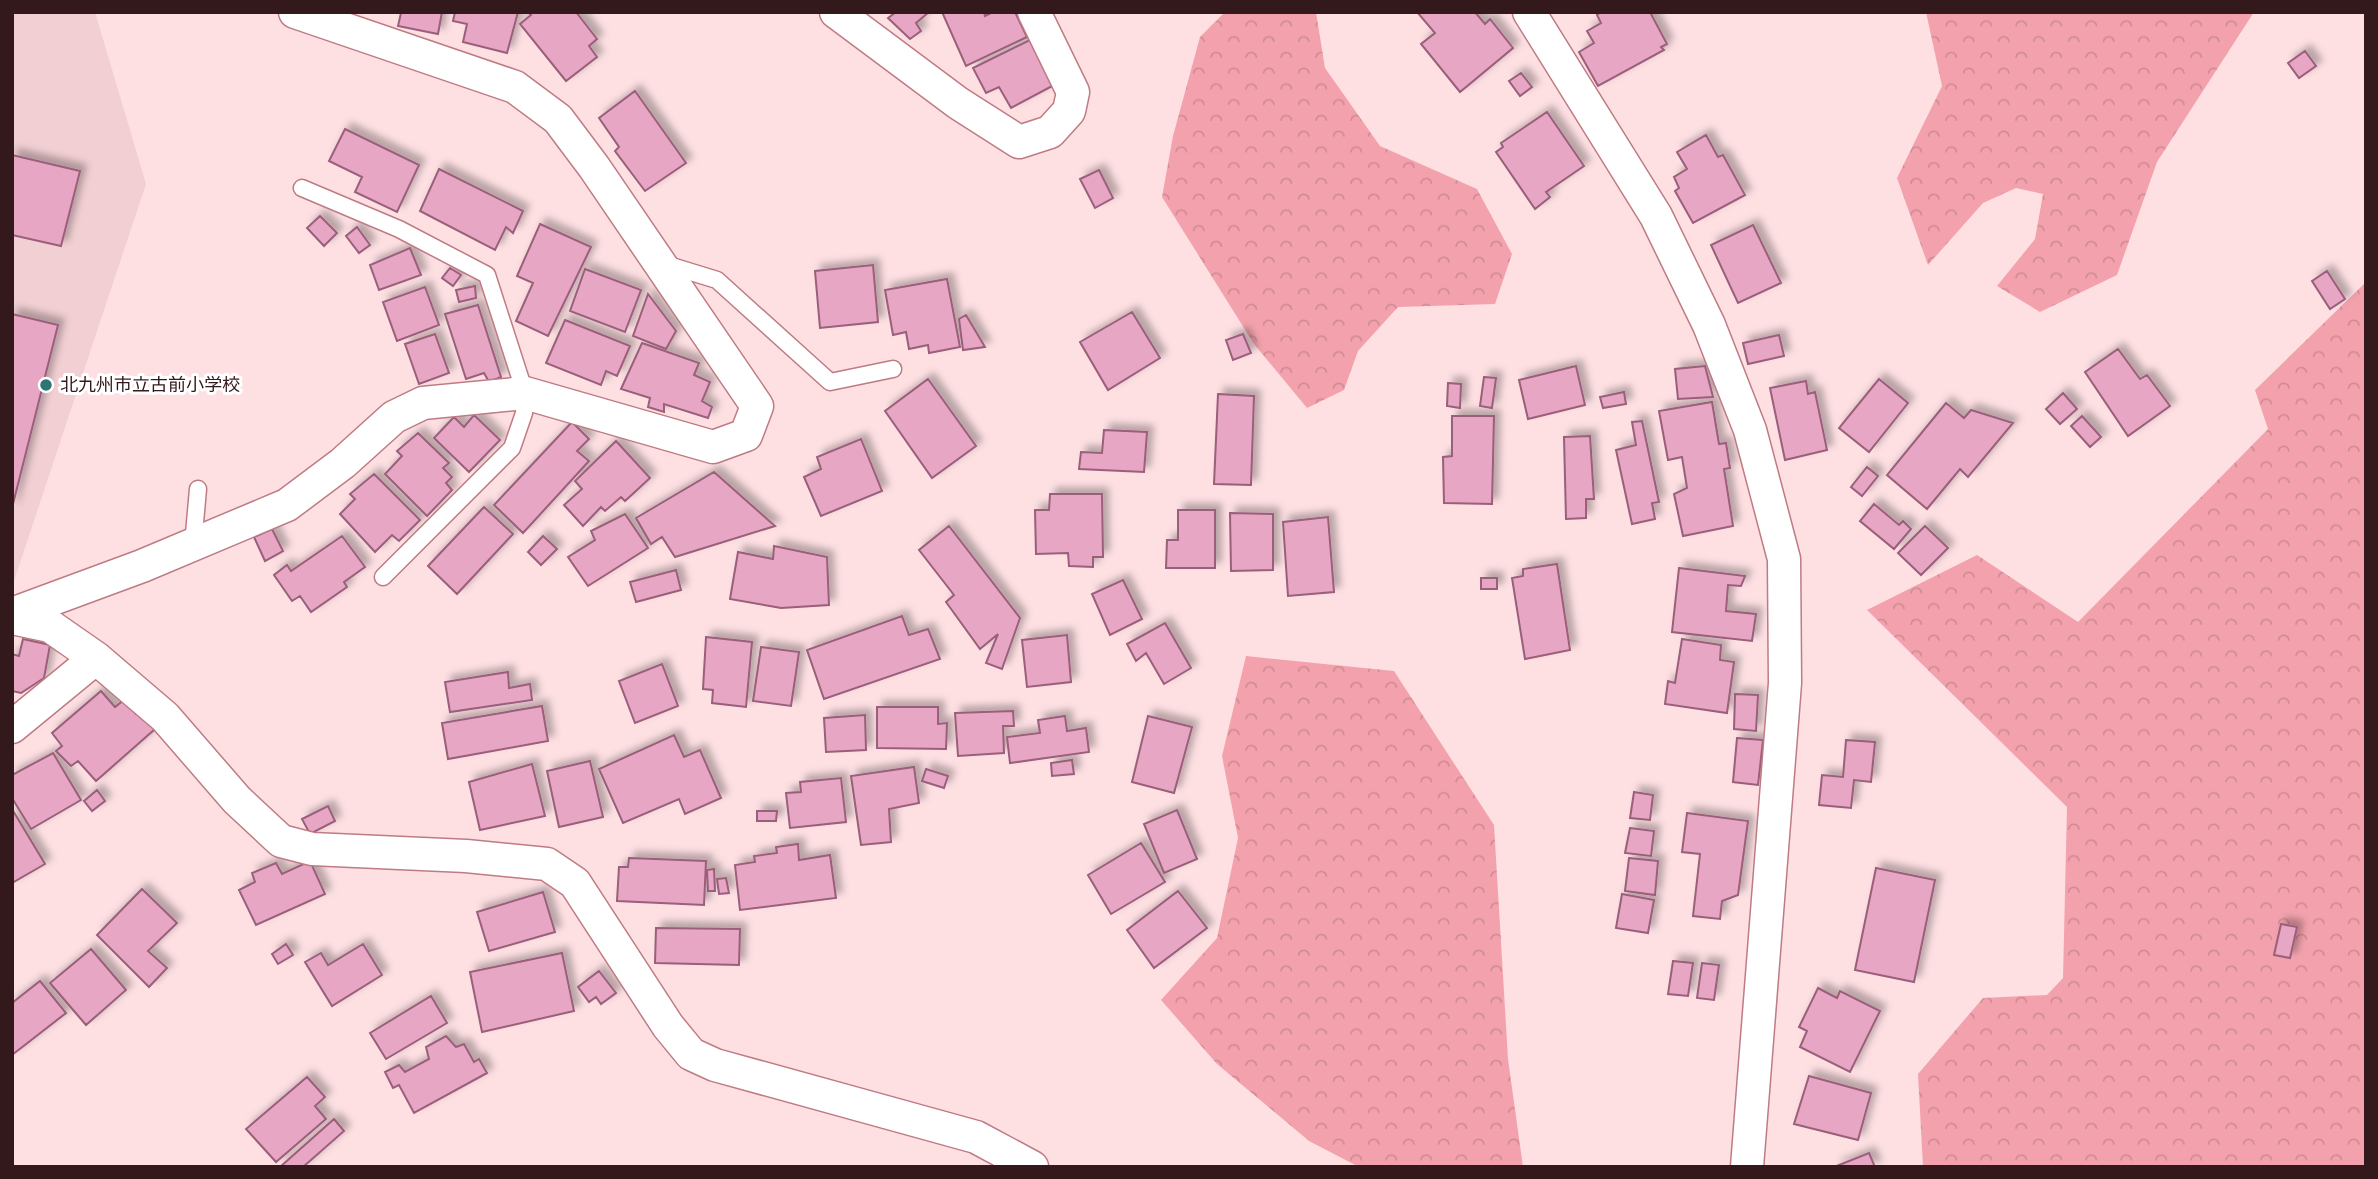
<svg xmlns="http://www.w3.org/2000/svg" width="2378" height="1179" font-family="'Noto Sans','Noto Sans JP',sans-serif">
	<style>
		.built { fill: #f1cfd3 }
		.forest { fill: url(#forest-crowns) }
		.building { fill: #e7a6c3; stroke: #9a5f7a; stroke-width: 2; filter: url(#shadow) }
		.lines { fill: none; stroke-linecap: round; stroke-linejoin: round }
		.lane-casing { stroke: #be7b84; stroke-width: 19 }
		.street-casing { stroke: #be7b84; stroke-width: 35 }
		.lane { stroke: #fff; stroke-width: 16 }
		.street { stroke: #fff; stroke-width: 32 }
		.poi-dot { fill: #2d7673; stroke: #fff; stroke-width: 2.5 }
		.labels { text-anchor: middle; stroke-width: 6; stroke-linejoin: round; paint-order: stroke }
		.poi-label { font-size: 18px; fill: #33181c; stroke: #fff; text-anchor: start }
	</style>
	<defs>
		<pattern id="forest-crowns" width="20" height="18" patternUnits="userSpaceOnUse" patternTransform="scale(1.75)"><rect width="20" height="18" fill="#f3a2ad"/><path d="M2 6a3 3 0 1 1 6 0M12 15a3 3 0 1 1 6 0" fill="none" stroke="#d18b94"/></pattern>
		<filter id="shadow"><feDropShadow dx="6" dy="-6" stdDeviation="3.5" flood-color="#0004"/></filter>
	</defs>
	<rect width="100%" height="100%" fill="#fee0e3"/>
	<path class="built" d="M12,12H95L146,184L12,587Z"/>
	<path class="forest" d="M1225,12H1316L1325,68L1380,146L1477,189L1512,254L1495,304L1398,307L1358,351L1344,390L1307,408L1254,344L1162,197L1173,136L1200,37Z
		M1926,12H2254L2157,162L2117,275L2040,312L1997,286L2035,239L2043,194L2016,188L1983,203L1928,265L1897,178L1942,86Z
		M2366,282V1167H1923L1918,1074L1983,998L2047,995L2063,978L2067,807L1867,610L1977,555L2078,622L2268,429L2255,390Z
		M1246,656L1394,671L1494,825L1508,1059L1523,1167H1359L1309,1141L1217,1064L1161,1000L1217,938L1238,838L1222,756Z"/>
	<path class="building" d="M395,12H442L438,34L398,26L401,13Z
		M455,12H518L507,53L463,42L467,24L453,21Z
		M528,12H576L597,39L589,46L597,57L566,81L520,24L531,15Z
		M896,12H929L916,23L921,31L910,39L888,18Z
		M942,12H984L985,16L993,12H1015L1027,37L966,66Z
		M1417,12H1475L1485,24L1490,19L1513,48L1460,92L1421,44L1435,33Z
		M1600,12H1650L1667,44L1661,47L1664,50L1598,86L1579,52L1594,43L1587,31L1601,23L1597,15Z
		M1032,39L1056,84L1011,108L999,87L986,93L973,68Z
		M2305,51L2316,66L2299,78L2288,63Z
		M1521,73L1532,87L1520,96L1509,81Z
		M635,91L686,163L645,191L615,151L619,147L599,118Z
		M1547,112L1584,166L1546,192L1550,197L1535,209L1496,152L1503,147L1501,143Z
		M345,129L419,165L397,212L355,192L362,177L329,161Z
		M1706,135L1718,157L1723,155L1745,195L1693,223L1675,191L1679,188L1674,177L1687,169L1677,152Z
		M12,155L80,171L61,246L12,235Z
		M439,169L523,211L513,233L506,227L495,250L420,211Z
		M1099,170L1113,198L1095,208L1080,179Z
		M320,216L337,233L324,246L307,228Z
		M540,224L591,247L548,336L516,321L533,283L517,276Z
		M1753,225L1781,283L1738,303L1711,245Z
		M357,227L370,245L359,253L346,236Z
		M410,248L421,275L379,290L370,265Z
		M873,265L878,322L820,328L815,271Z
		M450,268L461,275L453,286L442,278Z
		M585,269L641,290L625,332L570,311Z
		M2327,271L2345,299L2330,309L2312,281Z
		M947,279L960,347L929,353L928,345L909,349L906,332L893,335L885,290Z
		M475,286L476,298L459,302L456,290Z
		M425,287L439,325L397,341L383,302Z
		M648,294L676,331L666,349L633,336Z
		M478,305L501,377L489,382L484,373L466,379L445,314Z
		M1132,312L1160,358L1108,390L1080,342Z
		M12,314L58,325L12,508Z
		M966,315L985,347L963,350L959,319Z
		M565,320L630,346L617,376L606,371L601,385L546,363Z
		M435,334L449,373L419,384L405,344Z
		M1243,334L1251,353L1233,360L1226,340Z
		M1779,335L1784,356L1748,364L1743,343Z
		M642,343L699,363L694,375L710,382L702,401L712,407L708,418L664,404V412L648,407L650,398L621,389Z
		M2118,349L2140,379L2147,375L2170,406L2128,436L2085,372Z
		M1576,366L1585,405L1528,419L1519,380Z
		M1705,366L1713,397L1678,399L1675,369Z
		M1484,377L1496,378L1492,408L1480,406Z
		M928,379L976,446L932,478L885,411Z
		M1879,379L1908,403L1869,452L1839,428Z
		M1806,381L1808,394L1815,392L1827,450L1785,460L1770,388Z
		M1448,383L1461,384L1460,408L1447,406Z
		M1624,392L1626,404L1603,408L1600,397Z
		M2063,393L2077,409L2060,424L2046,409Z
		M1218,394L1254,396L1251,485L1214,484Z
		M1712,402L1719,444L1726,443L1730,468L1724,469L1733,526L1683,536L1674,494L1687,488L1682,457L1668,460L1659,411Z
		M1946,403L1964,418L1971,410L2013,423L1968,477L1960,469L1927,509L1887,475Z
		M474,415L500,440L469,472L434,438L454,417L464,427Z
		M1452,416H1494L1492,504L1444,503L1443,457L1452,456Z
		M2082,416L2101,437L2090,447L2071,426Z
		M1642,421L1659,502L1652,503L1655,519L1632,524L1616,450L1636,445L1632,422Z
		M572,422L589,439L577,451L589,461L523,533L494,505Z
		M1104,430L1147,432L1144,472L1079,469L1081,452L1102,453Z
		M418,433L449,463L443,468L452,477L446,483L452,490L427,516L385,474L402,456L397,451Z
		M1590,436L1594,499H1586V518L1566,519L1564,437Z
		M861,439L882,491L821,516L804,477L821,469L817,457Z
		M616,441L650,478L625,501L621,497L605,511L601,507L583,526L564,505L582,489L575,481Z
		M1867,467L1878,476L1862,496L1851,487Z
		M714,472L775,526L675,557L662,537L651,544L636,518Z
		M374,474L420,520L399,541L392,535L375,552L340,514L355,499L350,494Z
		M1050,494H1102L1103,557H1093V567L1069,566L1068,553L1036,554L1035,510H1049Z
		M1874,504L1899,525L1903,521L1911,529L1894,549L1860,521Z
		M484,507L513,534L457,594L428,566Z
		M1178,510H1215V568H1166L1167,540H1178Z
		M1230,513L1273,514V570L1231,571Z
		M625,514L648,548L588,586L568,557L595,540L591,531Z
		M1328,517L1334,592L1288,596L1283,522Z
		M949,526L1020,618L1002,669L986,663L998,634L980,649L946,602L954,595L919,550Z
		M1925,526L1948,548L1921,575L1898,553Z
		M272,529L283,551L265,561L254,537Z
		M342,536L365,567L344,582L347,587L311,612L300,596L292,601L274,575L287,565L291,571Z
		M543,536L557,549L541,565L528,552Z
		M774,546L827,557L829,605L781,608L730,599L738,552L773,559Z
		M1557,564L1570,650L1525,659L1512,578L1523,576V569Z
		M1679,568L1745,576L1741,586L1728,585L1726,611L1756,614L1752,641L1672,632Z
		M676,570L681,590L636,602L630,582Z
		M1481,578H1497V589H1481Z
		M1123,580L1142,619L1110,635L1092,594Z
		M902,616L909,635L928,629L940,659L824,699L807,650Z
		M1165,623L1191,668L1164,684L1146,653L1136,661L1127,644Z
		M1067,635L1071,682L1027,687L1022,640Z
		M706,637L752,642L746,707L712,703L713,690L703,689Z
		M23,639L50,645L44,678L21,693L12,691V654L19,656Z
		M1682,639L1721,645L1720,660L1734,662L1727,713L1665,704L1668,681L1675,683Z
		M761,647L799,652L791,706L753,701Z
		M662,664L678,706L635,723L619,681Z
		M508,672L509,688L530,684L532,700L450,712L445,682Z
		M101,691L115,707L125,699L136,714L142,711L155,729L96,781L78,761L71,766L56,751L62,746L52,733Z
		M1735,694L1758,695L1756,731L1734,729Z
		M542,706L548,741L448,759L442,723Z
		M877,707H938V724L947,723L946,749L877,748Z
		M1013,711L1014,726H1003L1004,753L958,756L955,713Z
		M865,715L866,750L826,752L824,718Z
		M1065,716L1067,731L1086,728L1089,752L1010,763L1007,737L1040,733L1038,720Z
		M1148,716L1192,727L1174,793L1132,782Z
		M674,735L684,757L700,750L721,798L685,814L679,799L623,823L599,769Z
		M1737,738L1763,740L1758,785L1733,782Z
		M1846,740L1875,742L1871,782L1854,780L1851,808L1819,805L1822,775L1843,777Z
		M53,753L81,800L31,829L12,798V775Z
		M1072,760L1074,774L1052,776L1051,763Z
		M590,761L603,817L559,827L547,771Z
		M532,764L545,816L480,830L469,782Z
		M914,767L919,803L889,809L891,842L861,845L851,776Z
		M926,769L948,776L944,788L922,781Z
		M841,778L846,822L790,828L786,793L801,792L800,782Z
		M97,790L105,801L92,811L84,801Z
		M1634,792L1653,795L1650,820L1630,818Z
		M328,806L335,821L310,834L302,819Z
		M12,809L45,864L12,883Z
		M1177,810L1197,859L1164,873L1144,824Z
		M757,811H777L776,821H757Z
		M1687,813L1748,821L1738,895L1722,901L1720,919L1693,916L1700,854L1682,852Z
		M1630,828L1654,831L1651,856L1625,853Z
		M1141,843L1165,882L1111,914L1088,875Z
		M798,844L799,860L830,855L836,898L740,910L735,865L755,862L754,856L777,853L776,847Z
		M629,858L706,861L704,905L617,901L619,867H628Z
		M1629,858L1658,861L1655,895L1625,891Z
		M310,861L325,894L256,925L239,890L255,882L252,873L276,863L282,874Z
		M1876,868L1935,880L1914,982L1855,970Z
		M714,869L715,891H708L707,870Z
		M726,878L729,893L719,894L717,879Z
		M142,889L177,923L148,951L167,968L149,987L97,935Z
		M1178,891L1207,928L1154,968L1127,930Z
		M543,892L555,932L489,951L477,912Z
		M1622,894L1654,900L1648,933L1616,928Z
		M2281,924L2297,927L2290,958L2274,955Z
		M656,928L740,929L739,965L655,963Z
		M286,944L293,955L278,964L272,954Z
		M363,944L382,975L332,1006L305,962L321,953L328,965Z
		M91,949L126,990L86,1025L50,983Z
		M562,953L574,1011L482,1032L470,972Z
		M1673,961L1693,963L1688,996L1668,994Z
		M1702,963L1719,965L1714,1000L1697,998Z
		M599,971L616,993L601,1004L596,997L589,1002L578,987Z
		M40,981L66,1013L12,1055V1003Z
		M1818,988L1837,998L1840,991L1880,1011L1850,1072L1800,1047L1807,1031L1799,1027Z
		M431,996L447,1023L386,1059L370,1033Z
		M446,1036L456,1047L464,1044L474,1062L479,1059L487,1073L414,1113L399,1085L393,1088L385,1072L399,1065L405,1072L429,1059L426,1047Z
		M1809,1076L1871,1093L1858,1140L1794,1124Z
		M307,1077L325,1097L315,1106L326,1119L276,1162L246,1129Z
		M334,1119L344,1131L303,1167H280Z
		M1869,1153L1875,1167H1834Z"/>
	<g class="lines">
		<defs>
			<path id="lane" d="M302,188L399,229L487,275L525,393L524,413L512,448L383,577
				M665,264L717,280L830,382L893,369
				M193,545L198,489"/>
			<path id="street" d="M836,12L958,103L1019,142L1050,132L1069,111L1073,92L1034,12
				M1529,12L1656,216L1709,325L1750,430L1784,559L1785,683L1747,1167
				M12,614L142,566L287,505L343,463L394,417L423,403L525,393L713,447L746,435L757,406L594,167L558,119L515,87L295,12
				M12,618L50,626L96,658L165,717L237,800L281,841L312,849L466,856L547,864L575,883L668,1026L691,1054L715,1065L976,1137L1032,1167
				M12,727L96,658"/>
		</defs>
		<use href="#lane" class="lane-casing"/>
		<use href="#street" class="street-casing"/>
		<use href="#lane" class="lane"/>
		<use href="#street" class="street"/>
	</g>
	<circle class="poi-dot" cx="46" cy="385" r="7"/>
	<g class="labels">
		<g class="poi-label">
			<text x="60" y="391">北九州市立古前小学校</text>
		</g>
	</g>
	<rect width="2378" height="1179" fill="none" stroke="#33181c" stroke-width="28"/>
</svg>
